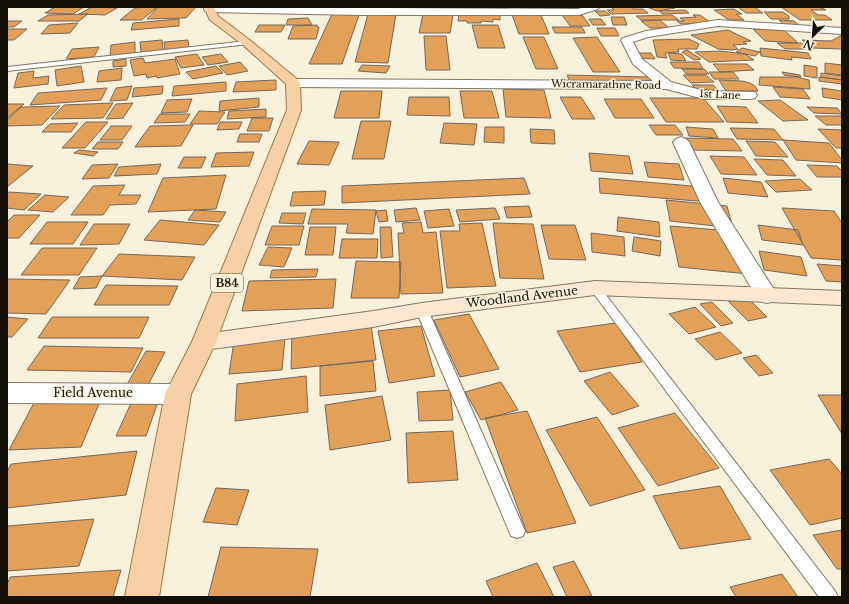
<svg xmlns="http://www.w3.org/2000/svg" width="849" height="604" font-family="'Libre Baskerville',serif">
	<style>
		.building { fill: #e3a058; stroke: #78695b }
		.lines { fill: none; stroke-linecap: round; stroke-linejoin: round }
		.lane-casing { stroke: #7f7966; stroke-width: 2 }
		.street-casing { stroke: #7f7966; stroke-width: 2 }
		.secondary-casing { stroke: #7f7966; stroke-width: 2 }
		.primary-casing { stroke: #a47847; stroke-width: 2 }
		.lane { fill: #fff; fill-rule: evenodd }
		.street { fill: #fff; fill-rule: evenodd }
		.secondary { fill: #fbe7d2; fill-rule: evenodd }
		.primary { fill: #f7d0a5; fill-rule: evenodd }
		.labels { text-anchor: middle; stroke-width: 3; stroke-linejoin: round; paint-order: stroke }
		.far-street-label { font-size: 10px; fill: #131009; stroke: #f7f0db }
		.shield { fill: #f7f0db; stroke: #575348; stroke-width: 1 }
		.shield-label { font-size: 11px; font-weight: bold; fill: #131009 }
		.street-label { font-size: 12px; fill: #131009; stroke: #f7f0db }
	</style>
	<rect width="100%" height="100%" fill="#f7f0db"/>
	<path class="building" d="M55,7H84L73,14L45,13Z
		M92,7H97L117,8L105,15L79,14Z
		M146,7H157L142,20H120L135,8Z
		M158,7H196L186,18L147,19Z
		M611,7H631L634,9H643L648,13L611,14L607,10H614Z
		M647,7H672L675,8L657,11Z
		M738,7H754L763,13H746Z
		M781,7H819L826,10H811L818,15H825L832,20H800Z
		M734,9L742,14H736L744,20H729L714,10Z
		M685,10L689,13L663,14L659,11Z
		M595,11H605L610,15L600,16Z
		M764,12H783L789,16V19H771Z
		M88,14L79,21H38L48,15Z
		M332,14L359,15L342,64H309Z
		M368,14H396L388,63L355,62Z
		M423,14L453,15L450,33H419Z
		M459,14L500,15V20L493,19V22L481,21V23H467V21H458Z
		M512,15H541L549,34H519Z
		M562,15H582L590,26H570Z
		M672,15L679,20H641L636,16Z
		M693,15H700L711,23L681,24L677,21H684L680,18L696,17Z
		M611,17H624L627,25H613Z
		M308,18L312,25H286L288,19Z
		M179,19V26L131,30L133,23Z
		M589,19H601L606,25H593Z
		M660,20L669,28H650L641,21Z
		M779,20L794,21L800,26L784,25Z
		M7,21H22L14,27H7Z
		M78,23L70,33L41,34L49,25Z
		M259,25H285L281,32H255Z
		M317,25V27H319L316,39H288L293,26Z
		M472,25H498L505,48H478Z
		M552,27H582L585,33H555Z
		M597,28H615L619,36H601Z
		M7,29H27L14,40H7Z
		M753,29L784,30L798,43L765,41Z
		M728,30L751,41L743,42L747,44L733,45L738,49L733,50L718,49L691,35Z
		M424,36H446L450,70H426Z
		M840,36H842V49L812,48L802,40L831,41Z
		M523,37H544L558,69H536Z
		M597,37L620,72H593L573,38Z
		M689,39L699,44L697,49H678L679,52L665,53L667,58L657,57L653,40Z
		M162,40L163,50L141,52L140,42Z
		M188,40L189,49L165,51L164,42Z
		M135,42V53L110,56L111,45Z
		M777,43H801L809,49H785Z
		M99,47L94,57L66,59L72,49Z
		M742,48L760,52L755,56L736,52Z
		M760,48L808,53L811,59L791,57L792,60L761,56Z
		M687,50L701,59L694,60L682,52Z
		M720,51L745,54L754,60L709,62L695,52Z
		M636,53H651L655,59L639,58Z
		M668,53L682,54L686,61L671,60Z
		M197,54L204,65L181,68L175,57Z
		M221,54L228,62L208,65L202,57Z
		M143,58L145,63L175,59L180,74L157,78V76L147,78L146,74L134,76L130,60Z
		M126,59V66L113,67V61Z
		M240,62L248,71L227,75L219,66Z
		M670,62H699L703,69L674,68Z
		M825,63L842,65V75L825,73Z
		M713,64H747L754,70L720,72Z
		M362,65L390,66L386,73L358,71Z
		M804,65L817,67V78L804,76Z
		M81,66L84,82L57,86L55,70Z
		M216,66L223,73L193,79L186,72Z
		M122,68L121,80L97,82L99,71Z
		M682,69H704L709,74H686Z
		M34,71L33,78L49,76L48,84L14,88L18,73Z
		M709,72H733L739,79H714Z
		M782,72L800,75L801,77L784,75Z
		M821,73L842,76V80L821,77Z
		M567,75L649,77L652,83L570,82Z
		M683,75H706L714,82L691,83Z
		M760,77H797L809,80L810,89L759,85Z
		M819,77L842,80V84L819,81Z
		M276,80V90L233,92L236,82Z
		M719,80L742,81L750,83L755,86L758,91H726Z
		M226,82V91L172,96L174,86Z
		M692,85H713L718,90H697Z
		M132,86L127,100L110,101L116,88Z
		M163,86L162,94L132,97L134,88Z
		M773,87L803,89L810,99L780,97Z
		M107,88L101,100L30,105L38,93Z
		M822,88L842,91V100L823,97Z
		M503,89L544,90L551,118L506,117Z
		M341,91H382L379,118H334Z
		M460,91H492L499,118H464Z
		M409,97H449L450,116L407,115Z
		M560,97H581L595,119H572Z
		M259,98V107L219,111L220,101Z
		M650,98H703L724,122H666Z
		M192,99L187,112L161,113L167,100Z
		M604,99H641L654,118H615Z
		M780,100L808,120L783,121L758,101Z
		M113,103L103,118L51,119L64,105Z
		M133,103L123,118L106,119L116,104Z
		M7,104H24L7,118Z
		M60,106L42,125L7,126V120L21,107Z
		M717,106L746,107L758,123L727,122Z
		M807,107L837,108L842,114L814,113Z
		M266,109V117L227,119L229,111Z
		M199,111L225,112L217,124H190Z
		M160,114H190L185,122L154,123Z
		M815,116H842V125H826Z
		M252,118H273L269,131H247Z
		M361,121H391L384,159H352Z
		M86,122H108L85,148H62Z
		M220,122H242L239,129L217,130Z
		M78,123L71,132H42L50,124Z
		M444,123L477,124L474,145L440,143Z
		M193,125L181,146L135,147L150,126Z
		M649,125H675L683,135H656Z
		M111,126H132L122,140H100Z
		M485,127H504V143L484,142Z
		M686,127L713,129L718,138L689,136Z
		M730,128L774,129L783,140L737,139Z
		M530,129L554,130L555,144L531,143Z
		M818,129L842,130V148H836Z
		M240,134H262L259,142H237Z
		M685,138L733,139L742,151L692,150Z
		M783,140L829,143L842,160V163L796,160Z
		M309,141L339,142L329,165L297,164Z
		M746,141L775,142L788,157L756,156Z
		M98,142H123L118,149H92Z
		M79,150L98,152L93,156L74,153Z
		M254,152L249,166L211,167L216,153Z
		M589,153L629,156L633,174L591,171Z
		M710,156L744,157L757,175L721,174Z
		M184,157H206L201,168H178Z
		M754,159L783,160L796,176L767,175Z
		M644,162L679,164L684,180L648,177Z
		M7,164L33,166L7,187Z
		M118,164L109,178L82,179L92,165Z
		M161,164L157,174L114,176L119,167Z
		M807,165L837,166L842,171V177H817Z
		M226,175L216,209L148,212L163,178Z
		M524,178L530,194L342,203V186Z
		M599,178L704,187L709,202L600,193Z
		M723,178L761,182L768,197L728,193Z
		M800,179L812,190L776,192L765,181Z
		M125,185L119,195H141L136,204L110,205L103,215H71L93,186Z
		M326,191L324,205L290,206L293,192Z
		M9,192L41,194L24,210L7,208V193Z
		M45,195L69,197L53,212L28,210Z
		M666,200L727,206L733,228L670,221Z
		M529,206L532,217L507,218L504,207Z
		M416,208L420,220L396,222L394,210Z
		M495,208L500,219L460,222L456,210Z
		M782,208L834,211L842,223V260L811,258Z
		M312,209L376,210L373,234L346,233L348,224H308Z
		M449,209L454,226L428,228L424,211Z
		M195,210L226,212L220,222L188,220Z
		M386,210L388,221L379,222L376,211Z
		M282,213H306L303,224L279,223Z
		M14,215H40L19,238H7V222Z
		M618,217L659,222L660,237L617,231Z
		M160,220L219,225L204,245L144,240Z
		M47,222H88L73,244H30Z
		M421,222L423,233L436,232L443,293L401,294L398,233H404L402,223Z
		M482,223L496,286L447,288L440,231H460L459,224Z
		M493,223L533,224L544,279L500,278Z
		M94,224H130L119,244L80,245Z
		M541,225H575L586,260L549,259Z
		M758,225L798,230L803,245L762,240Z
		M272,226H304L299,245H265Z
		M670,226L732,231L748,274L679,267Z
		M310,227H336L333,255H305Z
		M380,227H391L393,257L381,258Z
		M591,233L624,237L625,256L592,252Z
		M634,237L661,241L660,256L632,251Z
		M342,239H378L377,258H339Z
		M268,247L292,248L284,267L259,265Z
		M42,248H97L79,275H21Z
		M759,251L801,257L807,276L764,270Z
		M119,254L195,257L182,280L102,276Z
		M356,261L401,262L399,298H351Z
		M817,264L842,266V282L826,281Z
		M318,269L316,277L270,278L272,270Z
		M102,276L96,288L73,289L80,277Z
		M7,279L70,280L46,314L7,313Z
		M336,279L333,308L242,311L249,281Z
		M106,285L178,286L169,305H94Z
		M746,296L767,317L748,321L727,300Z
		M712,302L733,323L721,326L700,304Z
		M695,307L716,327L689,334L669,314Z
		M469,314L499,369L460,377L434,320Z
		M7,317L28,319L12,337H7Z
		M52,317H149L139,338H38Z
		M616,323L642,362L580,372L557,331Z
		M371,325L376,360L291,369L292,333Z
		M421,326L435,376L389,383L378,331Z
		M720,332L742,353L716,360L695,339Z
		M285,338L282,370L229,374L234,341Z
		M44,346L143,348L131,372L27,370Z
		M146,351L165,352L146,389L125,388Z
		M756,355L773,373L759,376L743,358Z
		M373,361L376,391L320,396V366Z
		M610,372L639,406L612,415L584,381Z
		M306,376L308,412L235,421L237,384Z
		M501,382L518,410L481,420L465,392Z
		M450,390L453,420L419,421L417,392Z
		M818,395H842V434Z
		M382,396L391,440L330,450L325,405Z
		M101,399L81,447L9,450L35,401Z
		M158,402L146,436H116L131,403Z
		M527,411L576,523L527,533L485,418Z
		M675,413L719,468L658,486L618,428Z
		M597,417L645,490L590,506L546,430Z
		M453,431L458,480L408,483L406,433Z
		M137,451L126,495L7,508V472L11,464Z
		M829,459L842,474V518L810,525L770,470Z
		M720,486L751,539L680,549L653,496Z
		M216,488L249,490L237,525L203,522Z
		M94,519L79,566L7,571V526Z
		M842,530V569H837L813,535Z
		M221,547L318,549L310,597H208Z
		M574,561L592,596L567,597L553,567Z
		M537,563L554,597H493L486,581Z
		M121,570L113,597H7V585L10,577Z
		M782,574L798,597H736L730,587Z"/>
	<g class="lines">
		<defs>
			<path id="lane" d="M247,41L250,43L249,44L7,71V67Z
				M595,285L599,286L835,591L838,597H819L591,290L590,288Z
				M422,306L426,307L428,310L525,531L523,536L517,538L511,536L509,531L416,310L418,307Z"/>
			<path id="street" d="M205,7L578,9L584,7H599L598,9L579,15H363L209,12L205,11L204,9Z
				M718,20L842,28V34L718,26L648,37L633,42L642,59L671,82L704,91L755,92L757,95L755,98L750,99H704L666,89L293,87L288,86L286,83L288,80L293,79L653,81L633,64L621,40L623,38L646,31Z
				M681,137L686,139L689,142L718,202L778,296L775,301L767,303L759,301L700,202L673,142L676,139Z
				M7,383L178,384L187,387L191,394L187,401L178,404L7,403Z"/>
			<path id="secondary" d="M595,281L842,291V305L595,295L422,317L373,327L204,350L196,348L192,342L196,336L204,334L373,311L422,303Z"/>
			<path id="primary" d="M204,7H214L218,16L251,41L298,80L300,83L301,110L216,342L191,394L159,597H125L165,394L192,342L287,110L286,84L243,45L210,20Z"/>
		</defs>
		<use href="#lane" class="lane-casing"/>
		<use href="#street" class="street-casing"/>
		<use href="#secondary" class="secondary-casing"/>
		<use href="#primary" class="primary-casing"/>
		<use href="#lane" class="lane"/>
		<use href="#street" class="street"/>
		<use href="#secondary" class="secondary"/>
		<use href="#primary" class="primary"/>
	</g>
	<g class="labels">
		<g class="far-street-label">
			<text transform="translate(606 84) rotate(1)" y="4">Wicramarathne Road</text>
			<text transform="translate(720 94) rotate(3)" y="4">1st Lane</text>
		</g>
		<rect class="shield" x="211" y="274" width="32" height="18" rx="3"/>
		<g class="shield-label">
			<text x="227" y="287">B84</text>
		</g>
		<g class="street-label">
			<text transform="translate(522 297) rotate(-7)" y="4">Woodland Avenue</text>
			<text x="93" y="397">Field Avenue</text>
		</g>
	</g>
	<rect width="849" height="604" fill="none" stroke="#131009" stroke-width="16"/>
	<g transform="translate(813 36) rotate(205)" stroke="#f7f0db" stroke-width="3" paint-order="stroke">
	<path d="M0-3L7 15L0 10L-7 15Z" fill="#131009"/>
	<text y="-6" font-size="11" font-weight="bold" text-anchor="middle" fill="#131009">N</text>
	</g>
</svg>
